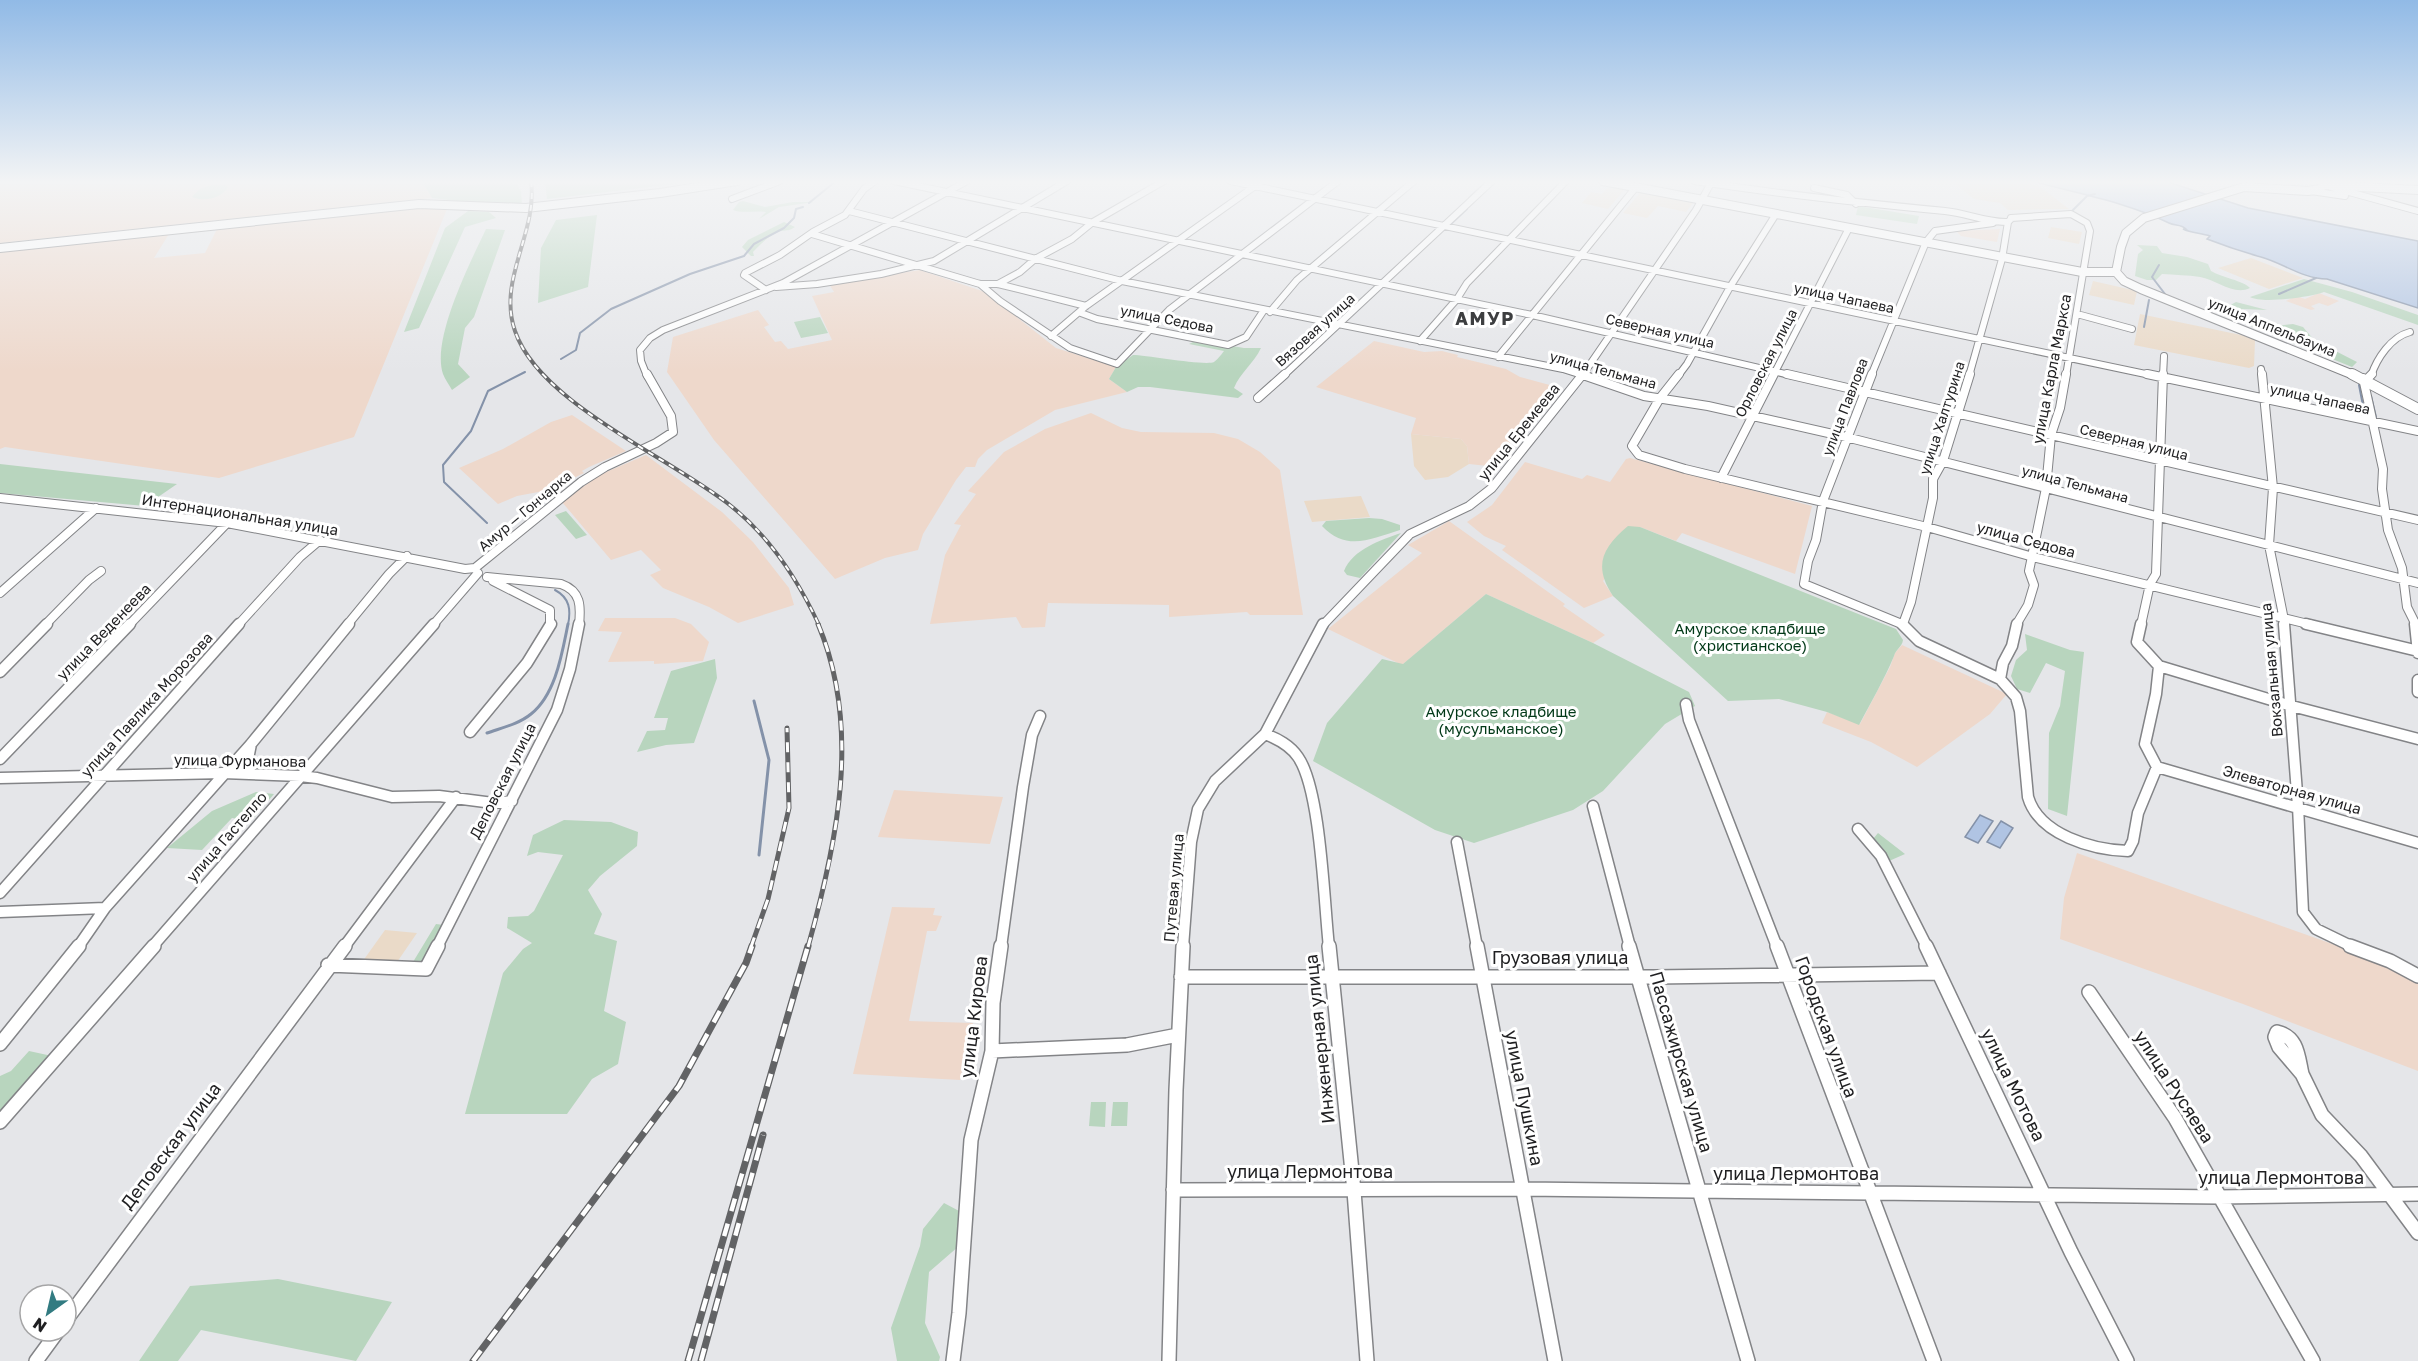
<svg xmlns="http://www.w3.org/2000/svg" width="2418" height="1361" font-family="'Golos Text',sans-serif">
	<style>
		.commercial { fill: #eadac8 }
		.industrial { fill: #eed8cb }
		.green { fill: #b8d5be }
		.water { fill: #b0c4e3; stroke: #8492a9; stroke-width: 1.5 }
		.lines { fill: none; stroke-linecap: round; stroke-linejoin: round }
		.stream-far1 { stroke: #8492a9; stroke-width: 2 }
		.stream { stroke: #8492a9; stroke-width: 3 }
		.minor-far3-casing { stroke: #838487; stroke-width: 8 }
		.minor-far2-casing { stroke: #838487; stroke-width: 10 }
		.minor-far1-casing { stroke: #838487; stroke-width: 13 }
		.minor-casing { stroke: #838487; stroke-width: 16 }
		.major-far1-casing { stroke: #838487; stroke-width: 10 }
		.major-casing { stroke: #838487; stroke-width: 12 }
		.minor-far3 { stroke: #fff; stroke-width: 6 }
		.minor-far2 { stroke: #fff; stroke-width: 8 }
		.minor-far1 { stroke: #fff; stroke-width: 10 }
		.minor { stroke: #fff; stroke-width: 13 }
		.major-far1 { stroke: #fff; stroke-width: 8 }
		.major { stroke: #fff; stroke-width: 10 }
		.rail-far2-casing { stroke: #626365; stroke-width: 4 }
		.rail-far1-casing { stroke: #626365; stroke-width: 5 }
		.rail-casing { stroke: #626365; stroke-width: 7 }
		.rail-far2 { stroke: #fff; stroke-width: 2; stroke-dasharray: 6; stroke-linecap: butt }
		.rail-far1 { stroke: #fff; stroke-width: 3; stroke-dasharray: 10; stroke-linecap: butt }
		.rail { stroke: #fff; stroke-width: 4.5; stroke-dasharray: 13; stroke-linecap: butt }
		.labels { text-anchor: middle; stroke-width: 6; stroke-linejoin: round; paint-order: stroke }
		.far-street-label { font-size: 14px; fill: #1f1f21; stroke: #fff }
		.street-label { font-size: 15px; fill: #1f1f21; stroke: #fff }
		.park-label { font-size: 15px; fill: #023918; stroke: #fff }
		.far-district-label { font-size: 18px; font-weight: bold; letter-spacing: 1.5px; fill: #3d3e40; stroke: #fff }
		.near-street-label { font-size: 18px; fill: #1f1f21; stroke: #fff }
	</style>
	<rect width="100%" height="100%" fill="#e5e6e9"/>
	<path class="commercial" d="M1952,181H2014L2039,186L2069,209L2008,210L2000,203L1974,199Z
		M1609,186L1625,189L1608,209L1582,203L1591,192L1602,194Z
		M1640,193L1658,196L1693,203L1686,212L1658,206L1647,218L1623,213Z
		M2051,227L2082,232L2079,244L2048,238Z
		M2251,258L2303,278L2269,289L2218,268Z
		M2093,281L2137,291L2134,305L2089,295Z
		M2140,314L2241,335L2255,340L2254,366L2249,368L2134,345Z
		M1411,434L1461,439L1467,446L1469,464L1448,477L1425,480L1414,466Z
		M1361,496L1370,517L1312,522L1304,501Z
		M385,930L417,933L393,968L360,965Z"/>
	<path class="industrial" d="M0,181H422L432,198L0,243Z
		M425,207L447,209L354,437L219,478L5,447L0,449V252L169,234L154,258L205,253L217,229Z
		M2000,229L1997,242L1961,236L1956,231Z
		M920,270L985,292L1056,348L1116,367L1109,379L1127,392L1055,410L987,450L978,459L975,467H966L956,480L923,534L918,550L885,558L835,579L714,440L667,372L673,337L758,310L769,325L764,327L775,342L781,341L788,349L832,340L812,296L834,292L829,284Z
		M2319,293L2339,301L2328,306L2319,303L2311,306L2315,309L2311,310L2286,301L2296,296L2305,299Z
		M1374,341L1424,352L1442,351L1458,355L1457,357L1506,369L1520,377L1557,387L1505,450L1497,467L1469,464L1467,446L1461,439L1411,434L1416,418L1316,387Z
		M1091,413L1122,428L1141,432L1214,433L1238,439L1260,452L1280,470L1303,615H1250L1247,612L1169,617V605L1048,603L1045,627L1022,628L1016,617L930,624L945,555L961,525L954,524L976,494L968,491L1004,452L1045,429Z
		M572,415L626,451L589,467L582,471L584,473L549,490L517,496L498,504L459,468L503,449L551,422Z
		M646,455L722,512L753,542L789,588L794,605L738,623L709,607L663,588L650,575L661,570L641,550L611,560L562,502L599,475Z
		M1630,458L1812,506L1795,574L1682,533L1676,541L1640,527L1603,581L1613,596L1584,608L1502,550L1506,546L1484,536L1467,522L1492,505L1525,462L1582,479L1587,475L1610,482L1626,459Z
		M1449,521L1565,604L1563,606L1605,635L1593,643L1486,594L1402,665L1328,629L1422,553L1408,545Z
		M605,618H675L691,624L709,642L703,661L654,664V661L608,662L622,632L598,631Z
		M1902,645L2007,694L1990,714L1917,767L1871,742L1822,723L1827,712L1860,724L1890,667L1895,653Z
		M894,790L1003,797L990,844L878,837Z
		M2077,853L2383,962L2418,981V1071L2243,1004L2060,939L2064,898Z
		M892,907L935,908L933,915L942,916L936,931H927L909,1021L973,1023L960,1080L853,1074Z"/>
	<path class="green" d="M422,181H514L521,191L522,204L489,205L432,198Z
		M545,181H701L547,199Z
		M225,185L228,187C221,199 204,202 192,197C201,185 211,185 225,185Z
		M743,201L765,207L793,202H814L779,207L759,219L766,212C754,210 744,214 733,210L739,202Z
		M1858,206L1919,216L1917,224L1856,215Z
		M468,211L489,212L496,218L465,227L419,328L404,332L445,228Z
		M597,215L588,287L538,303L541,248L556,220Z
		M784,222L795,227C789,231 788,230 781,231C771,234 760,244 753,252L754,256H751L742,247L748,240Z
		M486,229L505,230L474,317L465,328L458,364L470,377L452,390C449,385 445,379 443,374C431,339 471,261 486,229Z
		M2137,245L2157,246L2162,253L2187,257L2208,264L2211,271C2221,277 2244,281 2250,288C2234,296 2217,280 2200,277C2188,275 2175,275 2162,274L2156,280H2147L2135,276L2138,254L2143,250Z
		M2304,279L2352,292L2418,315V325L2324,292C2311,297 2262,304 2250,297Z
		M2236,302L2267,310L2242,309L2241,315L2258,323L2276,326L2293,324L2303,327L2314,340L2357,362L2352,367L2229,317L2221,310Z
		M820,317L828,333L801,338L794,322Z
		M1197,340L1244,348H1261C1254,363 1240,373 1234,388L1243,394L1238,398L1150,387H1138L1127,392L1109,379L1116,367L1133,355C1146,355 1205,366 1214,362C1217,360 1221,355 1224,351L1189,344Z
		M0,464L177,484L145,506L0,493Z
		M566,511L587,535L576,539L555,515Z
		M1369,518L1382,519L1400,525V530C1370,539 1347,552 1322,526L1326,521Z
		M1628,526L1640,527L1896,629L1903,640C1902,647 1896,649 1894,656C1884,680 1871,702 1859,725L1827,712L1779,699L1728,701L1613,596C1593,566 1602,548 1628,526Z
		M1401,533L1360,578L1347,575L1344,571C1353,549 1381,540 1401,533Z
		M1486,594L1593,643L1689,692L1695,706L1665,724L1603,791L1573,810L1474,843L1435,830L1313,761L1327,723L1382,659L1403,664Z
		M2025,634L2070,650L2084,652L2067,816L2048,809L2049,733L2060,706L2065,671L2046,663L2030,693L2017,689L2011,676L2016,660L2027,650Z
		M715,659L717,678L694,743L666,745L637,752L647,731L665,730L668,718H654L671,671Z
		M256,792L274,794L251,821L232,818L202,850L167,848L212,811Z
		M564,820L611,822L638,832L637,846L600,876L588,890L602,914L594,934L617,941L604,1011L626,1022L618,1064L592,1079L567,1114H465L503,973L523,949L532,943L507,928L508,917L528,916L534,911L563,855L538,852L527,856L533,835Z
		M1878,833L1905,854L1889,861L1873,839Z
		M436,924L444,925L421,963L413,962Z
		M29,1051L52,1056L0,1115V1076L11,1071Z
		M1091,1102H1106L1105,1127L1089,1126Z
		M1113,1102H1128L1127,1126H1111Z
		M944,1203L961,1212L959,1246L929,1272L925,1323L940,1357L939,1361H897L891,1328L920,1246L923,1229Z
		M278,1279L392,1302L356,1361L201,1330L178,1361H139L190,1286Z"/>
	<path class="water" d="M2032,181H2165L2248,208L2418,241V308L2327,279C2303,279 2283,263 2261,257C2243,252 2225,246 2207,239L2210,236C2201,233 2191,233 2183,229H2186C2181,224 2175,226 2169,223C2126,202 2079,194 2032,181Z
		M1980,815L1993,821L1978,843L1965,837Z
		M2001,821L2013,828L2000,848L1987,842Z"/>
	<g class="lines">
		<path class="stream-far1" d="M1222,181L1232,183
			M1594,181L1603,183
			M1469,198L1487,181
			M809,203L836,181
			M2071,212L2087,196L2095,194
			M1451,224L1467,209
			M2159,265L2152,277L2165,294
			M2279,294L2316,278
			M2144,327L2149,300
			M561,359L576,350L580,333L611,309L690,274L744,256L754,244L784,228L794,218L796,209L803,207
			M2359,385L2365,416
			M2371,396L2376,417
			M487,523L444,482L443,465L471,431L488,391L525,372
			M555,590C570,598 571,610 568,625"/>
		<path class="stream" d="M754,701L769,760L759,855
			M487,733C501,728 519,724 531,714C556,694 562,653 568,624"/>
		<defs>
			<path id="minor-far3" d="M894,181L1532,315L1794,376
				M1231,181L2155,376
				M1695,181C1778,194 1862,203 1945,211C1967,213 1986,223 2008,222L2011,219
				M2331,187L2418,211
				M1814,188L1847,195L1856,204
				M2311,191L2345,196
				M732,199L780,181
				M849,211L1122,281L1563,369L1585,376
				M2011,218L2071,214L2087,223L2090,231L2066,376
				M812,234L980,284H998L1086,306
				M980,284L1000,301L1070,348L1117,364L1169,310L1338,181
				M998,284L1020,272L1035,259L1072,239L1093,222L1164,181
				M776,287L817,284L881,274L934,261L1067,181
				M766,290L744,275L745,273L780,255L813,232L845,215L864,189L875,181
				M1270,312L1297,280L1414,181
				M1081,313L1097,319L1228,345L1246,337L1264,310
				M2077,314L2132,329
				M1051,336L1086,306L1262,181
				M1420,341L1457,299L1467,283L1566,181
				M1498,357L1636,187
				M2261,369L2262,376
				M647,376L641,361L640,350L650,338L663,330L783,283L967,181
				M1283,376L1492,181
				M1582,376L1696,210L1711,183
				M1678,376L1687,364L1730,287L1776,214
				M1773,376L1849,228
				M1871,376L1926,242L1935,231L1993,223
				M1969,376L2002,259L2008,222
				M2163,376L2164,356
				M2371,376C2377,358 2391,337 2410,332"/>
			<path id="minor-far2" d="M1580,374L1644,396L1708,406L1846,437L2418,583
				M1679,374L1660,398L1632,446L1639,455L1685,469L1927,527L2033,557L2312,625
				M1787,374L2418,520
				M1872,374L1823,501L1816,540L1808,561L1804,584L1904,625
				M2147,374L2418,431
				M2262,374L2273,488L2269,545L2285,625
				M2363,378L2383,469L2382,489L2388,530L2402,568L2407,607L2416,625
				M2366,380L2372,374
				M1258,398L1285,374
				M1721,478L1774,374
				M0,498L227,523L465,569L475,568L581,482L605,467L656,443L673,432L671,416L647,374
				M487,577L561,584C581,591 581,606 579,625
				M493,581L550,610V625
				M0,593L96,508
				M1903,624L1911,602L1933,498V479L1943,461L1970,374
				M45,625L89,580L101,571
				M129,625L227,523
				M238,625L300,557L320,540
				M347,625L389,574L407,556
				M433,625L478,573
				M1323,625L1410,534L1469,506L1492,488L1583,374
				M2016,625L2028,605L2034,585L2029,571L2046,488L2051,435L2060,408L2066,374
				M2141,625L2150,584L2156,574L2163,374"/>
			<path id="minor-far1" d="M1902,624L1919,641L2000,679
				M2017,624L2012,646L2003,663L2000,679L2016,697L2020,711L2028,797C2039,835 2093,850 2128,851L2133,841L2138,813L2157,767L2145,744L2156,694L2159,666L2137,642L2141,624
				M2284,624L2298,806L2303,912L2316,929L2353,947
				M2306,624L2418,651
				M2415,624L2418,653
				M2159,666L2288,705L2418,739
				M0,672L47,624
				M2418,680V692
				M1686,704L1689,720L1777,947
				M470,732L527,663L551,624
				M1265,734C1278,739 1290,745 1298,757C1321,790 1324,904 1329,947
				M251,744L247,764L251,774
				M0,759L130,624
				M2157,767L2418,843
				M0,778L223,773L300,776L317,778L392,797L439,796L493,803L512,801
				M1593,806L1630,947
				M1858,829L1881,856L1927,947
				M1457,842L1477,947
				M0,893L239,624
				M0,912L105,908
				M78,947L105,908L251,744L349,624
				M152,947L434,624
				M344,947L456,797
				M437,947L557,710L570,669L579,624
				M1001,947L1023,787L1032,735L1040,716
				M1183,947L1191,842L1198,809L1215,781L1265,734L1323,624"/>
			<path id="minor" d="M1329,946L1354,1191L1367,1361
				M1477,946L1555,1361
				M1629,946L1748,1361
				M1777,946L1934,1361
				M1926,946L2071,1252L2127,1361
				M2350,946L2390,961L2418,976
				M328,965L426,969L438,946
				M1181,977H1655L1939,973
				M2089,992L2175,1118L2313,1361
				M2277,1032C2298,1037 2298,1056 2302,1074L2279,1047L2275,1037Z
				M0,1044L79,946
				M992,1051L1127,1045L1178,1035
				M2302,1074L2322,1115L2361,1156L2418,1233
				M0,1122L154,946
				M1173,1190L1523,1189L2219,1197L2418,1194
				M66,1320L345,946
				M36,1361L58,1331
				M953,1361L959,1313L971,1140L992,1051L993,1003L1001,946
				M1169,1361L1176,1090L1183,946"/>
			<path id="major-far1" d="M1603,181L2082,272H2116
				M2323,185L2418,190
				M0,248L419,204L526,208L660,193L737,181
				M2116,272L2124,281L2141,289L2356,376
				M2116,272L2121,247L2126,233L2144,218L2244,187L2308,191L2320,189L2323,185"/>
			<path id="major" d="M2352,374L2418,409"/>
		</defs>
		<use href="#minor-far3" class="minor-far3-casing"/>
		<use href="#minor-far2" class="minor-far2-casing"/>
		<use href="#minor-far1" class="minor-far1-casing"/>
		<use href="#minor" class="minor-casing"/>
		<use href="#major-far1" class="major-far1-casing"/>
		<use href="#major" class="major-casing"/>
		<use href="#minor-far3" class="minor-far3"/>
		<use href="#minor-far2" class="minor-far2"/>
		<use href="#minor-far1" class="minor-far1"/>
		<use href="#minor" class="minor"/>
		<use href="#major-far1" class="major-far1"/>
		<use href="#major" class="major"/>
		<defs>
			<path id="rail-far2" d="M531,181C538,233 497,279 515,331C539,403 671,458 731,506C770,537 798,580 819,625"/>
			<path id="rail-far1" d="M751,947L768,899L789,808L787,728
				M808,947C837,843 862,728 818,624"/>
			<path id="rail" d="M473,1361L679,1086L746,963L752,946
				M688,1361L808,946
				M701,1361L763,1135"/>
		</defs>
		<use href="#rail-far2" class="rail-far2-casing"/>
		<use href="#rail-far1" class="rail-far1-casing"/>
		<use href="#rail" class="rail-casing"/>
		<use href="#rail-far2" class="rail-far2"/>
		<use href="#rail-far1" class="rail-far1"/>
		<use href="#rail" class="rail"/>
	</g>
	<linearGradient id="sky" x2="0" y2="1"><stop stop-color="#91bae6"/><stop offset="0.49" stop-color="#f3f4f5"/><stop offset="1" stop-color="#f3f4f5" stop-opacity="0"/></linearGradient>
	<rect width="2418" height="372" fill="url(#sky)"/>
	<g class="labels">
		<g class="far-street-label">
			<text transform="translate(1844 298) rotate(12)" y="5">улица Чапаева</text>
			<text transform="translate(1167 319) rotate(11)" y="5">улица Седова</text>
			<text transform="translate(2272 327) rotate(22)" y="5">улица Аппельбаума</text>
			<text transform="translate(1315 330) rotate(-42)" y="5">Вязовая улица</text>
			<text transform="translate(1660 331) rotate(13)" y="5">Северная улица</text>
			<text transform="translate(1766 363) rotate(-63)" y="5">Орловская улица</text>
			<text transform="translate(1603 370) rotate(15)" y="5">улица Тельмана</text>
			<text transform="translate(2320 399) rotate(12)" y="5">улица Чапаева</text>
			<text transform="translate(1845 407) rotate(-69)" y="5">улица Павлова</text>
			<text transform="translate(1942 418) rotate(-72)" y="5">улица Халтурина</text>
			<text transform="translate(2134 442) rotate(14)" y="5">Северная улица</text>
			<text transform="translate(2075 484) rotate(15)" y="5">улица Тельмана</text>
			<text transform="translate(525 511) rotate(-40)" y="5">Амур — Гончарка</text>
		</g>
		<g class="street-label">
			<text transform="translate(2052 369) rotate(-79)" y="5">улица Карла Маркса</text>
			<text transform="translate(1519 432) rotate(-51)" y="5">улица Еремеева</text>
			<text transform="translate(240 515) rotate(9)" y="5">Интернациональная улица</text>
			<text transform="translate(2026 540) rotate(15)" y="5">улица Седова</text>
			<text transform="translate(104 632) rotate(-46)" y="5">улица Веденеева</text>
			<text transform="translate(2272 670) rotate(-95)" y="5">Вокзальная улица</text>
			<text transform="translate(147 705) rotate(-48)" y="5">улица Павлика Морозова</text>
			<text transform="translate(240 761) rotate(1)" y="5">улица Фурманова</text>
			<text transform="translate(503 781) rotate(-63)" y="5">Деповская улица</text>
			<text transform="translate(2292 790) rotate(16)" y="5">Элеваторная улица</text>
			<text transform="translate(227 837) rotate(-49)" y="5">улица Гастелло</text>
			<text transform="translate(1174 888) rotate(-85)" y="5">Путевая улица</text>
		</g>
		<g class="park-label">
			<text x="1750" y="634">Амурское кладбище<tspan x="1750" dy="17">(христианское)</tspan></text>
			<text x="1501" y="717">Амурское кладбище<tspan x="1501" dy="17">(мусульманское)</tspan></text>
		</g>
		<g class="far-district-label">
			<text x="1485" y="325">АМУР</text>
		</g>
		<g class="near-street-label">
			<text x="1560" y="964">Грузовая улица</text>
			<text transform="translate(974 1017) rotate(-83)" y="6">улица Кирова</text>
			<text transform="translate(1826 1027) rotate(70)" y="6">Городская улица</text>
			<text transform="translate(1320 1039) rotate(-96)" y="6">Инженерная улица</text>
			<text transform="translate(1681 1062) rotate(74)" y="6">Пассажирская улица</text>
			<text transform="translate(2013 1085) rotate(64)" y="6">улица Мотова</text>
			<text transform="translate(2174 1087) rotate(57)" y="6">улица Русяева</text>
			<text transform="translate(1524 1098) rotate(79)" y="6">улица Пушкина</text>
			<text transform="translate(171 1146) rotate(-53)" y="6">Деповская улица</text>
			<text x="1310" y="1178">улица Лермонтова</text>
			<text x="1796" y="1180">улица Лермонтова</text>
			<text x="2281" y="1184">улица Лермонтова</text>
		</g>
	</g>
	<g transform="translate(48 1313) rotate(214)"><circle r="28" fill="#ffffff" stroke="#a5a5a6" stroke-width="1.5"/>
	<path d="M0-4.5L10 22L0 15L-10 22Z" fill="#327b81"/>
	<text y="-9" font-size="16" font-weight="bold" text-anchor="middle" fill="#1f1f21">N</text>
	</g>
</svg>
